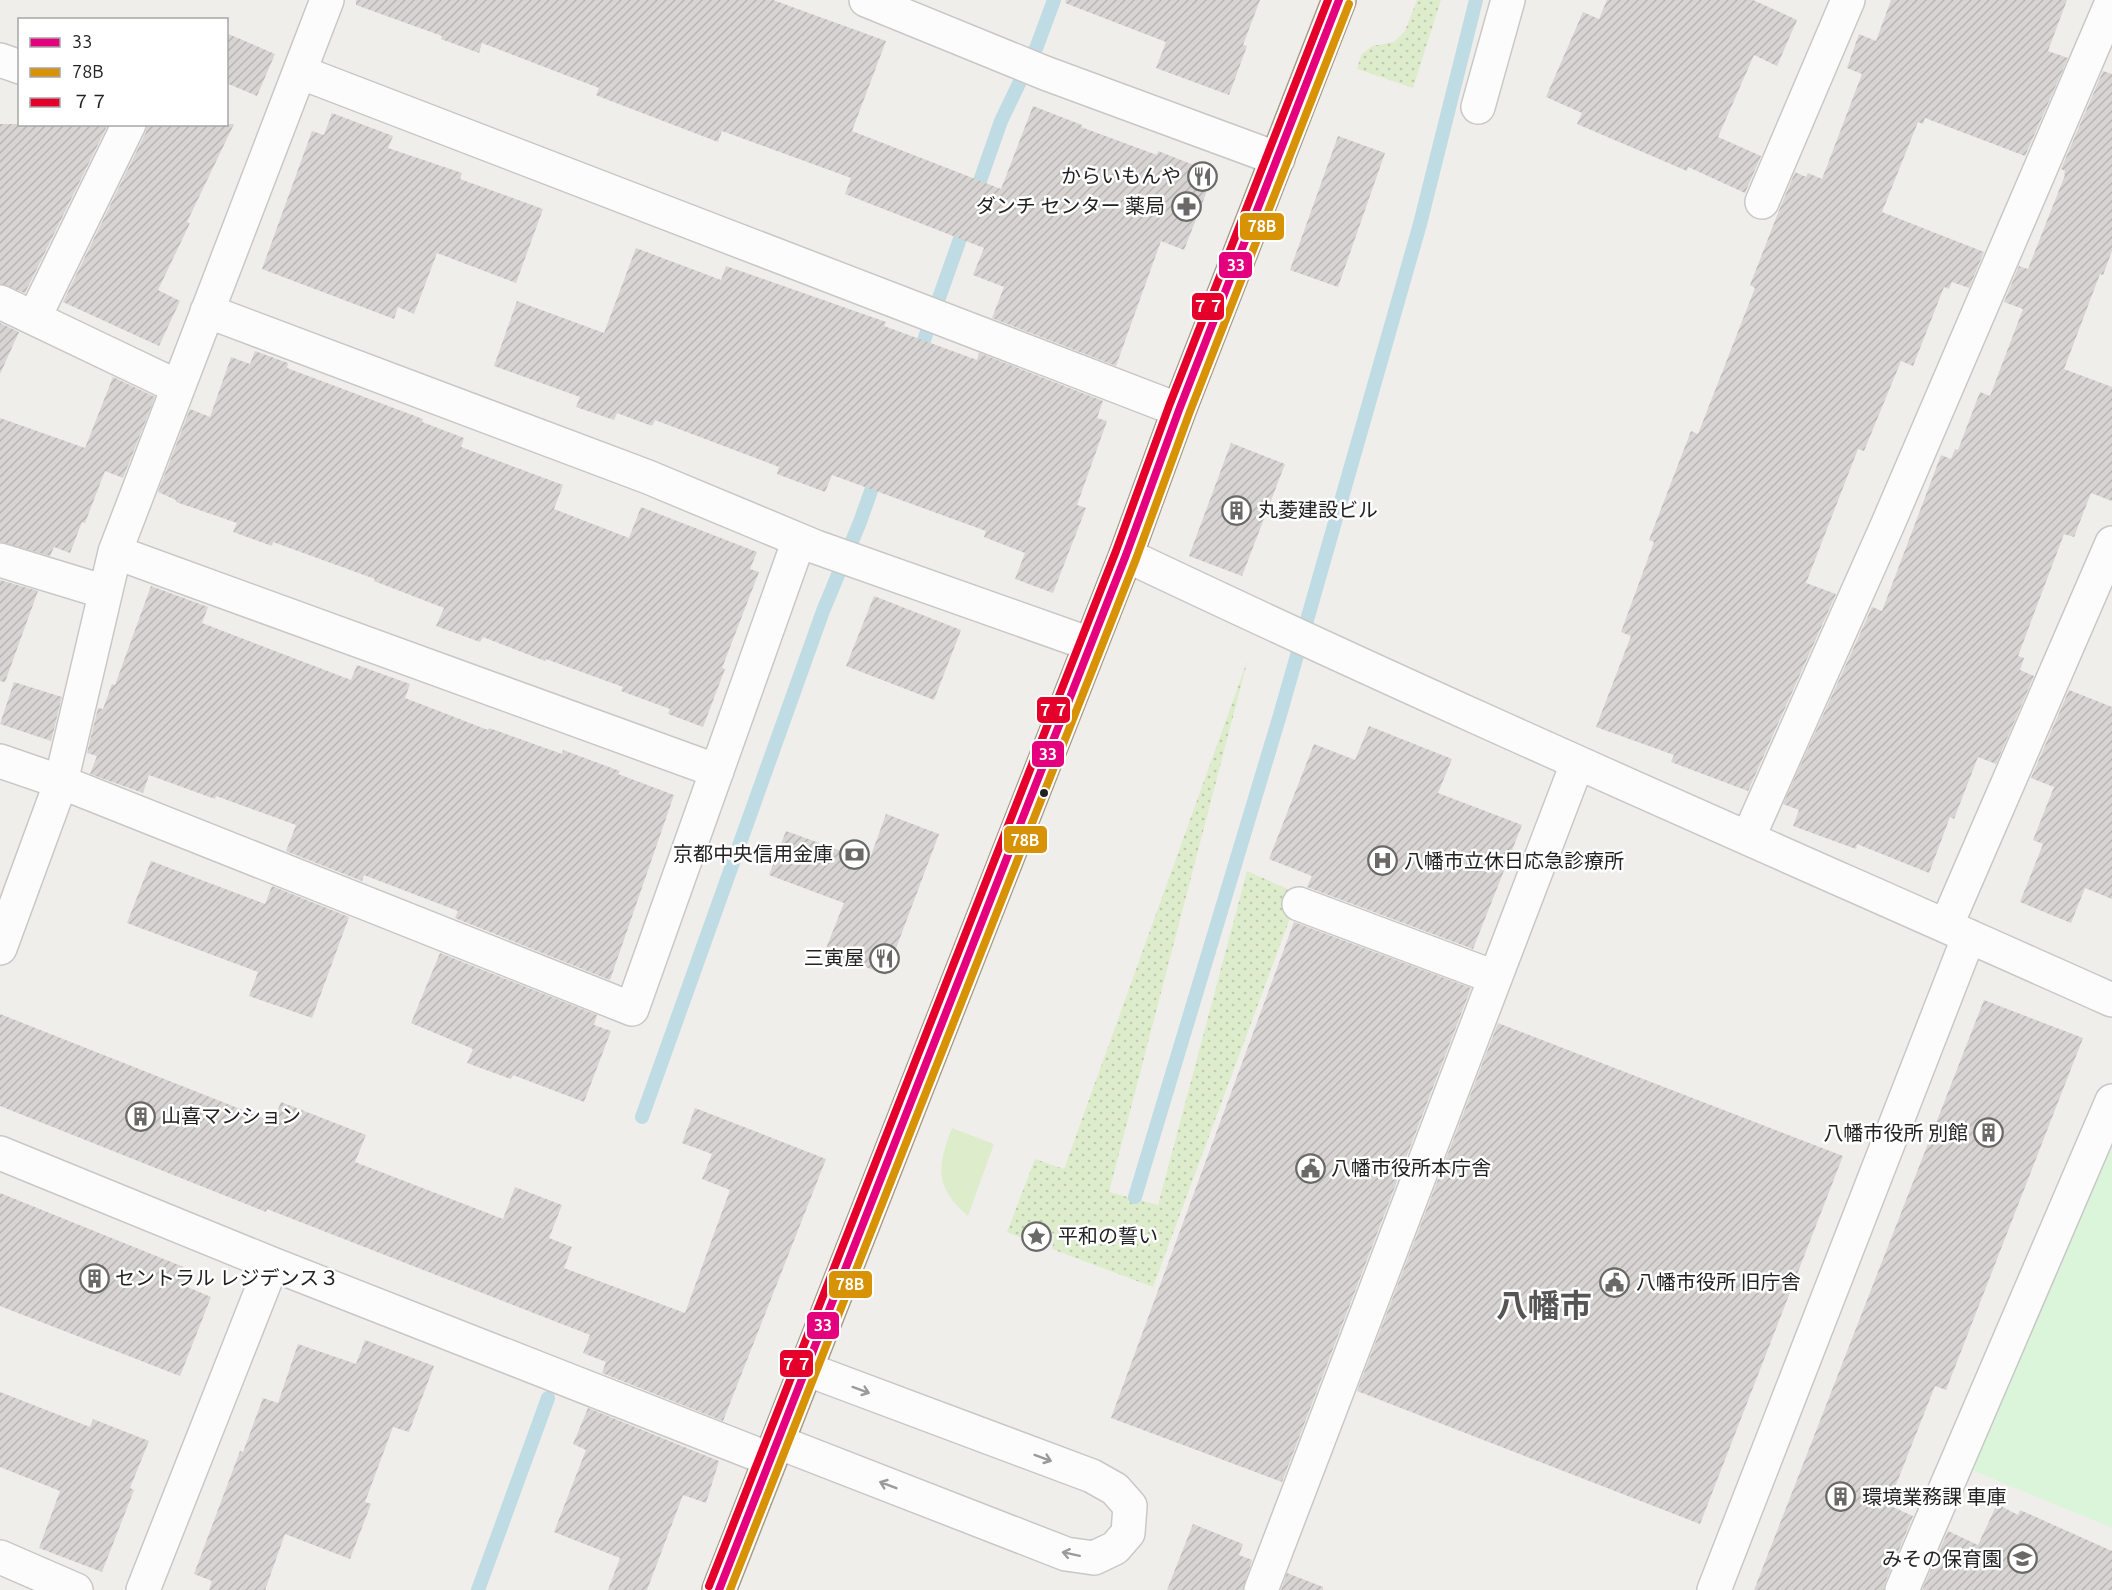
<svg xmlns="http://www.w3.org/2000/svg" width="2112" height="1590" font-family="Ubuntu,'Noto Sans JP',sans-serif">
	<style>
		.grass { fill: url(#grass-dots) }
		.park { fill: #daf5da }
		.garden { fill: #ddeccb }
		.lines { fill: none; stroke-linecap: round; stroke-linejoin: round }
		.stream { stroke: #bfdbe3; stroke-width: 14 }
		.building { fill: url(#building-hatch) }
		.minor-casing { stroke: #c9c8c7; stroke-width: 36 }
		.major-casing { stroke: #a79c86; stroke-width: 36 }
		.minor { stroke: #fdfcfc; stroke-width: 33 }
		.major { stroke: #f3ede7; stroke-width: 33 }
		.bus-1-casing { stroke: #fff; stroke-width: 12 }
		.bus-2-casing { stroke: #fff; stroke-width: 12 }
		.bus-3-casing { stroke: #fff; stroke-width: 12 }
		.bus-1 { stroke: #e5007d; stroke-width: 8 }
		.bus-2 { stroke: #d79205; stroke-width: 8 }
		.bus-3 { stroke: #e4002b; stroke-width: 8 }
		.oneway { stroke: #9a9a9a }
		.bus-dot { fill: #222; stroke: #fff; stroke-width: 2 }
		.labels { text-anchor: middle; stroke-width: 5; stroke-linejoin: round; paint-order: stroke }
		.poi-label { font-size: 20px; fill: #222; stroke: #fff; text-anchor: start }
		.town-label { font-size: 32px; font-weight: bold; fill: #555; stroke: #fff }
		.line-badge { stroke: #fff; stroke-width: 2 }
		.badge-label { font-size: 16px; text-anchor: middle; font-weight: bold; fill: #fff }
	</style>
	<defs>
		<pattern id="grass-dots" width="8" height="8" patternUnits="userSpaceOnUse" patternTransform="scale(1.5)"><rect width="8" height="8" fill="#ddeccb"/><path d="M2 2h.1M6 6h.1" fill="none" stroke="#bdcaae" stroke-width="1.8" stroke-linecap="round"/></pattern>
		<pattern id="building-hatch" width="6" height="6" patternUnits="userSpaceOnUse" patternTransform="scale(1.5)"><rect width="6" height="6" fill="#d7d4d2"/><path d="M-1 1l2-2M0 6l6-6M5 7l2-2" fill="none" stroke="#b8b6b4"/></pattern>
	</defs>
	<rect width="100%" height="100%" fill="#f0eeeb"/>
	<path class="grass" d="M1417,0H1441L1413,88L1357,69L1361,55L1372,46L1394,42L1405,31Z
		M1248,659L1109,1192L1158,1205L1247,871L1299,894L1153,1287L1052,1249L1055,1234L1029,1225L1024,1239L1007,1232L1035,1159L1064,1169Z"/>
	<path class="park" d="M2112,1144V1528L1972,1470Z"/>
	<path class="garden" d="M952,1128L994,1144L968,1216C934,1187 937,1167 952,1128Z"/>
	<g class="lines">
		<path class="stream" d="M974,198L1001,121L1037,46L1054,0
			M918,357L966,222
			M642,1117L823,611L860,522L877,474
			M1135,1197L1280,715L1420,224L1476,0
			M478,1590L548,1398"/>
	</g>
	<path class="building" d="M356,0H773L886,41L852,131L1001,189L1033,106L1082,125L1081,127L1157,155L1158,151L1214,173L1184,250L1161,241L1116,366L992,318L1004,287L973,275L984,248L845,194L851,178L722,131L718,142L603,98L596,95L599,88L482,43L479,53L441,39L442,36L356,5Z
		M1066,0H1260L1243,45L1247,46L1229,95L1156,68L1166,42L1065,3Z
		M1607,0H1753L1797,20L1777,66L1754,55L1718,137L1761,156L1745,193L1688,167L1687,171L1577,124L1582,113L1546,97L1583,12L1599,19Z
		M1891,0H2067L2048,51L2068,58L2025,156L1925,118L1923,124L1918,122L1882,212L1984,252L1969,288L1952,282L1949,289L1944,287L1913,366L1901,361L1864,451L1858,449L1806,583L1836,594L1748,791L1671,762L1674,755L1596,727L1631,636L1621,632L1654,542L1649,540L1691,431L1698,434L1755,288L1750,285L1780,208L1795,172L1806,177L1808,173L1822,179L1862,74L1847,68L1859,34L1876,41Z
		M226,33L275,54L257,96L226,83Z
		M2103,71L2112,74V251L2103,275L2100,274L2064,369L2112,387V501L2091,493L2074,537L2064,534L2018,656L2024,658L2020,670L2034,676L1996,764L1978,757L1954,819L1950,817L1929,873L1857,844L1856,849L1793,826L1799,810L1783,804L1872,607L1882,611L1941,455L1951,459L1955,449L1958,450L1980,392L1990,396L2023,309L2004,302L2019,266L2028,269L2065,175H2064L2065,171L2061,169Z
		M332,113L393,136L388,148L462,173L460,179L543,209L516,283L437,253L414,314L398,307L394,319L262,269L312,131L324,135Z
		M0,124H108L25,293L0,284Z
		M147,124H234L187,222L190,223L158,290L180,301L159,346L63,302L146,132Z
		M1338,136L1385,153L1338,287L1290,270Z
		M636,248L721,280L726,266L886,322L884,326L977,360L979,353L1103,401L1097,418L1107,421L1077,505L1086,508L1053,593L1015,579L1025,553L984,537L986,531L832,475L825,492L777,474L779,467L655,420L652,426L617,413L614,420L576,407L580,397L494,366L517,301L604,333Z
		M0,323L19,332L0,374Z
		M255,351L288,363L287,368L423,419L422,422L464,438L461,447L563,485L554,509L629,538L641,507L757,552L750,569L759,572L722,668L725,669L703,727L668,714L670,709L621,691L623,687L546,659L545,661L483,637L480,642L436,626L444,608L374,581L375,579L273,542L272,546L233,532L237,523L176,502V500L158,492L190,409L210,417L231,357L250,364Z
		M113,377L155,397L123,478L105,471L85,523L82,522L70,553L54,547L50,556L0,542V418L85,448Z
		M1231,443L1285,464L1242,576L1189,556Z
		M0,580L38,591L5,682L0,681Z
		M151,586L208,607L202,623L351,680L357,665L410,684L405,698L488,730L489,728L562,754L563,750L620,771L618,774L674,795L610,980L455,918L458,911L364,875L362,881L286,851L296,825L216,796L215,799L149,775L143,793L90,774L97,756L87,753L98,708L103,709L112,684L115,685Z
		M874,596L961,630L934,700L846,666Z
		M14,682L62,697L51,741L0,724Z
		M2069,690L2112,707V899L2085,888L2071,923L2020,902L2043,844L2033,840L2054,787L2031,778Z
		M1369,726L1452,759L1438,793L1522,825L1473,949L1307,887L1312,876L1269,859L1314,744L1355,760Z
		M886,814L939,834L886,975L825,951L844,903L769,875L786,831L869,861Z
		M151,861L265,904L272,886L349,917L312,1018L249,996L258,972L127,923Z
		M1294,922L1471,988L1282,1482L1111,1418Z
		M440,953L597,1015L594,1025L611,1031L584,1102L513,1075L511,1079L467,1063L473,1049L411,1023Z
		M1984,1000L2083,1038L1946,1390L1935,1386L1888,1505L1913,1516L1885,1583L1884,1590H1754Z
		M0,1014L273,1122L281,1102L366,1135L355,1162L503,1219L515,1187L562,1205L549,1238L572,1247L564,1268L685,1313L730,1190L702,1179L712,1154L682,1143L695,1108L826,1159L723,1421L602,1373L606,1362L583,1353L590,1335L267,1209L266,1212L0,1106Z
		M1498,1023L1843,1156L1700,1524L1357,1391Z
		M0,1193L191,1270L185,1286L211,1297L180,1376L0,1306Z
		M365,1340L434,1366L409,1432L393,1427L365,1502L371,1504L350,1559L285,1534L265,1590H209L212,1581L194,1574L240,1451L243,1452L263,1398L278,1403L298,1344L356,1364Z
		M0,1392L90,1427L93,1419L149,1441L130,1488L134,1490L102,1572L39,1548L60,1491L0,1467Z
		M588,1408L719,1461L706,1503L683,1495L647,1590H608L620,1558L554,1532L586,1450L573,1444Z
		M1997,1504L2018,1515L2020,1510L2112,1551V1590H1922L1948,1531L1978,1545Z
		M1193,1524L1243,1544L1239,1555L1252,1560L1243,1590H1167Z
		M1287,1573L1323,1587V1590H1281Z"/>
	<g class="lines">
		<defs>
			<path id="minor" d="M866,0L1045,73L1278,159
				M0,60L20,67
				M300,72L1179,410
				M1478,107L1508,0
				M1762,202L1848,0
				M0,302L178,387
				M207,311L648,477L816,547L1090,644
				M34,318L129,124
				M115,552L717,771
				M1126,555C1452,710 1783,853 2112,1000
				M0,560L105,592
				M0,761L61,782L632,1009L799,540
				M1748,838L1887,526L2112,2
				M1299,904L1494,977
				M1946,926L2112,543
				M0,948L61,782L115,552L327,0
				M0,1153L272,1264L769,1459
				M778,1442L1066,1554L1094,1558L1115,1548L1128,1533L1130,1506L1115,1489L1092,1476L806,1369
				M0,1557L76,1590
				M143,1590L272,1264
				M1261,1590L1577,764
				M1714,1590L1969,936
				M1902,1590L2112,1101"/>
			<path id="major" d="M719,1590L1126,555L1179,410L1339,0"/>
		</defs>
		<use href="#minor" class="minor-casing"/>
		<use href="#major" class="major-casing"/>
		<use href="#minor" class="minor"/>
		<use href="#major" class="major"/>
		<defs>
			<path id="bus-1" d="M719,1590L1126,555L1179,410L1339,0"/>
			<path id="bus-2" d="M730,1590L1136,559L1189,414L1349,4"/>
			<path id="bus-3" d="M709,1586L1116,551L1169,406L1328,0"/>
		</defs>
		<use href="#bus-1" class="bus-1-casing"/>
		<use href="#bus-2" class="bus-2-casing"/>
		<use href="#bus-3" class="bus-3-casing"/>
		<use href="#bus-1" class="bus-1"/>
		<use href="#bus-2" class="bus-2"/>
		<use href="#bus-3" class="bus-3"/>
	</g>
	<defs><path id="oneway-shaft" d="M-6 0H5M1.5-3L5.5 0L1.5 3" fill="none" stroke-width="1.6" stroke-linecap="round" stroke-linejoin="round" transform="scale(1.5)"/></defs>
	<g class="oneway">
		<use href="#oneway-shaft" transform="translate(861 1390) rotate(20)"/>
		<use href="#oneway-shaft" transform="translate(1043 1458) rotate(20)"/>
		<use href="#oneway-shaft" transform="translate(888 1485) rotate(-159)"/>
		<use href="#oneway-shaft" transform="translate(1071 1554) rotate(-168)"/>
	</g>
	<defs>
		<symbol id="restaurant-ring" viewBox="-11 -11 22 22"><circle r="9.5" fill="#fff" stroke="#6a6968" stroke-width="1.5"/><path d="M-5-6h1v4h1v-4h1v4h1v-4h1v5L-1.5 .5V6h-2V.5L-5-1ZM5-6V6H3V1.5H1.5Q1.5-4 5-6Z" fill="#6a6968"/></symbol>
		<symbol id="pharmacy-ring" viewBox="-11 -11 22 22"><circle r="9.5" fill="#fff" stroke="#6a6968" stroke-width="1.5"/><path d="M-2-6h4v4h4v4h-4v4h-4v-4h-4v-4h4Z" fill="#6a6968"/></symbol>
		<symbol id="building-ring" viewBox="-11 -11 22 22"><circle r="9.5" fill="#fff" stroke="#6a6968" stroke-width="1.5"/><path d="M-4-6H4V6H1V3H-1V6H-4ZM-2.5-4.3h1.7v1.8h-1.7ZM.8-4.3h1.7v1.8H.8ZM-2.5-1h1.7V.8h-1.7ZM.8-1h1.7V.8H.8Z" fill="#6a6968"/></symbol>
		<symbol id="bank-ring" viewBox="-11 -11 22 22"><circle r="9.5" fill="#fff" stroke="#6a6968" stroke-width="1.5"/><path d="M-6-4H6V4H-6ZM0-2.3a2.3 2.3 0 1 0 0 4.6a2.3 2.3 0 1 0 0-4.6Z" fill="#6a6968"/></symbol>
		<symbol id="hospital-ring" viewBox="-11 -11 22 22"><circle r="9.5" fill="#fff" stroke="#6a6968" stroke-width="1.5"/><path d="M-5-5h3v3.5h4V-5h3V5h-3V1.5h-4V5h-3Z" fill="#6a6968"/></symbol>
		<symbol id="civic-ring" viewBox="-11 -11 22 22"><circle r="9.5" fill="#fff" stroke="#6a6968" stroke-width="1.5"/><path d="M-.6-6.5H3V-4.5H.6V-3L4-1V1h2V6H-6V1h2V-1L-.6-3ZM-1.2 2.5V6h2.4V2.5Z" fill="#6a6968"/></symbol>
		<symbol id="sight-ring" viewBox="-11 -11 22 22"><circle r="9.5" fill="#fff" stroke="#6a6968" stroke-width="1.5"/><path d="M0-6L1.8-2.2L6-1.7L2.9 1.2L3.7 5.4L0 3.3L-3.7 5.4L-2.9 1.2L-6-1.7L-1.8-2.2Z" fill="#6a6968"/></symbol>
		<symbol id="school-ring" viewBox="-11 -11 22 22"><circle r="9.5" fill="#fff" stroke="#6a6968" stroke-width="1.5"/><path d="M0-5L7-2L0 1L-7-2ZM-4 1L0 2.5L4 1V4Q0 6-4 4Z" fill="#6a6968"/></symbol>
	</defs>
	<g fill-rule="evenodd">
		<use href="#restaurant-ring" x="1186" y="160" width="33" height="33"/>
		<use href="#pharmacy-ring" x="1170" y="190" width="33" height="33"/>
		<use href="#building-ring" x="1220" y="494" width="33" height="33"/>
		<use href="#bank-ring" x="838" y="838" width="33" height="33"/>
		<use href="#hospital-ring" x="1366" y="844" width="33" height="33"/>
		<use href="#restaurant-ring" x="868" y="942" width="33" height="33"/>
		<use href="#building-ring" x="124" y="1100" width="33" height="33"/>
		<use href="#building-ring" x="1972" y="1116" width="33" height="33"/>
		<use href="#civic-ring" x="1294" y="1152" width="33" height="33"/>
		<use href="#sight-ring" x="1020" y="1220" width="33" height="33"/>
		<use href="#building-ring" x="78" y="1262" width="33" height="33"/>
		<use href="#civic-ring" x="1598" y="1266" width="33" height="33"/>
		<use href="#building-ring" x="1824" y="1480" width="33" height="33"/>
		<use href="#school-ring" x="2006" y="1542" width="33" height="33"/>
	</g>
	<circle class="bus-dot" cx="1044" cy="793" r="5"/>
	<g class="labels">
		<g class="poi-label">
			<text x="1181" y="183" text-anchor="end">からいもんや</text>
			<text x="1165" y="213" text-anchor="end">ダンチ センター 薬局</text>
			<text x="1258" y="517">丸菱建設ビル</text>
			<text x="833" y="861" text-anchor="end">京都中央信用金庫</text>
			<text x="1404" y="868">八幡市立休日応急診療所</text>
			<text x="864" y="965" text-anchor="end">三寅屋</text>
			<text x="161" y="1123">山喜マンション</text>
			<text x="1968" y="1140" text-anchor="end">八幡市役所 別館</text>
			<text x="1331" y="1175">八幡市役所本庁舎</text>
			<text x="1058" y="1243">平和の誓い</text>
			<text x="115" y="1285">セントラル レジデンス３</text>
			<text x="1636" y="1289">八幡市役所 旧庁舎</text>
			<text x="1862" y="1504">環境業務課 車庫</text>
			<text x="2002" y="1566" text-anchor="end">みその保育園</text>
		</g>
		<g class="town-label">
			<text x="1544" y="1317">八幡市</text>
		</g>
	</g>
	<g class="line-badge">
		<rect x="1239" y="212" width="46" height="29" rx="6" fill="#d79205"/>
		<rect x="1218" y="251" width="35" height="28" rx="6" fill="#e5007d"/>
		<rect x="1191" y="292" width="34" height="29" rx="6" fill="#e4002b"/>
		<rect x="1036" y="696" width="35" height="28" rx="6" fill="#e4002b"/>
		<rect x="1031" y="740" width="34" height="28" rx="6" fill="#e5007d"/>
		<rect x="1003" y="825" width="45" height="29" rx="6" fill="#d79205"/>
		<rect x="828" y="1270" width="45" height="29" rx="6" fill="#d79205"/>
		<rect x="806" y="1311" width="34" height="29" rx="6" fill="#e5007d"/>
		<rect x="779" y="1349" width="35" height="29" rx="6" fill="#e4002b"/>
	</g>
	<g class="badge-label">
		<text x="1262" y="232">78B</text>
		<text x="1236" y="271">33</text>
		<text x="1208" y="312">７７</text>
		<text x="1053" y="716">７７</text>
		<text x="1048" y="760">33</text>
		<text x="1025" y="846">78B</text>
		<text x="850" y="1290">78B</text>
		<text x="823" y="1331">33</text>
		<text x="796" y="1370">７７</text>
	</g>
	<rect x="18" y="18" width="210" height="108" fill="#ffffff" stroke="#a7a7a7" stroke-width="1.5"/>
	<rect x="30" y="38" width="30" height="9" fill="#e5007d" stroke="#a7a7a7" stroke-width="1.5"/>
	<text x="72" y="48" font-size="18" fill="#222222">33</text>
	<rect x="30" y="68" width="30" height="9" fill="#d79205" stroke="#a7a7a7" stroke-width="1.5"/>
	<text x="72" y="78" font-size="18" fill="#222222">78B</text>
	<rect x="30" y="98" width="30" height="9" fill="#e4002b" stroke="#a7a7a7" stroke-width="1.5"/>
	<text x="72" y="108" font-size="18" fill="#222222">７７</text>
</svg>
